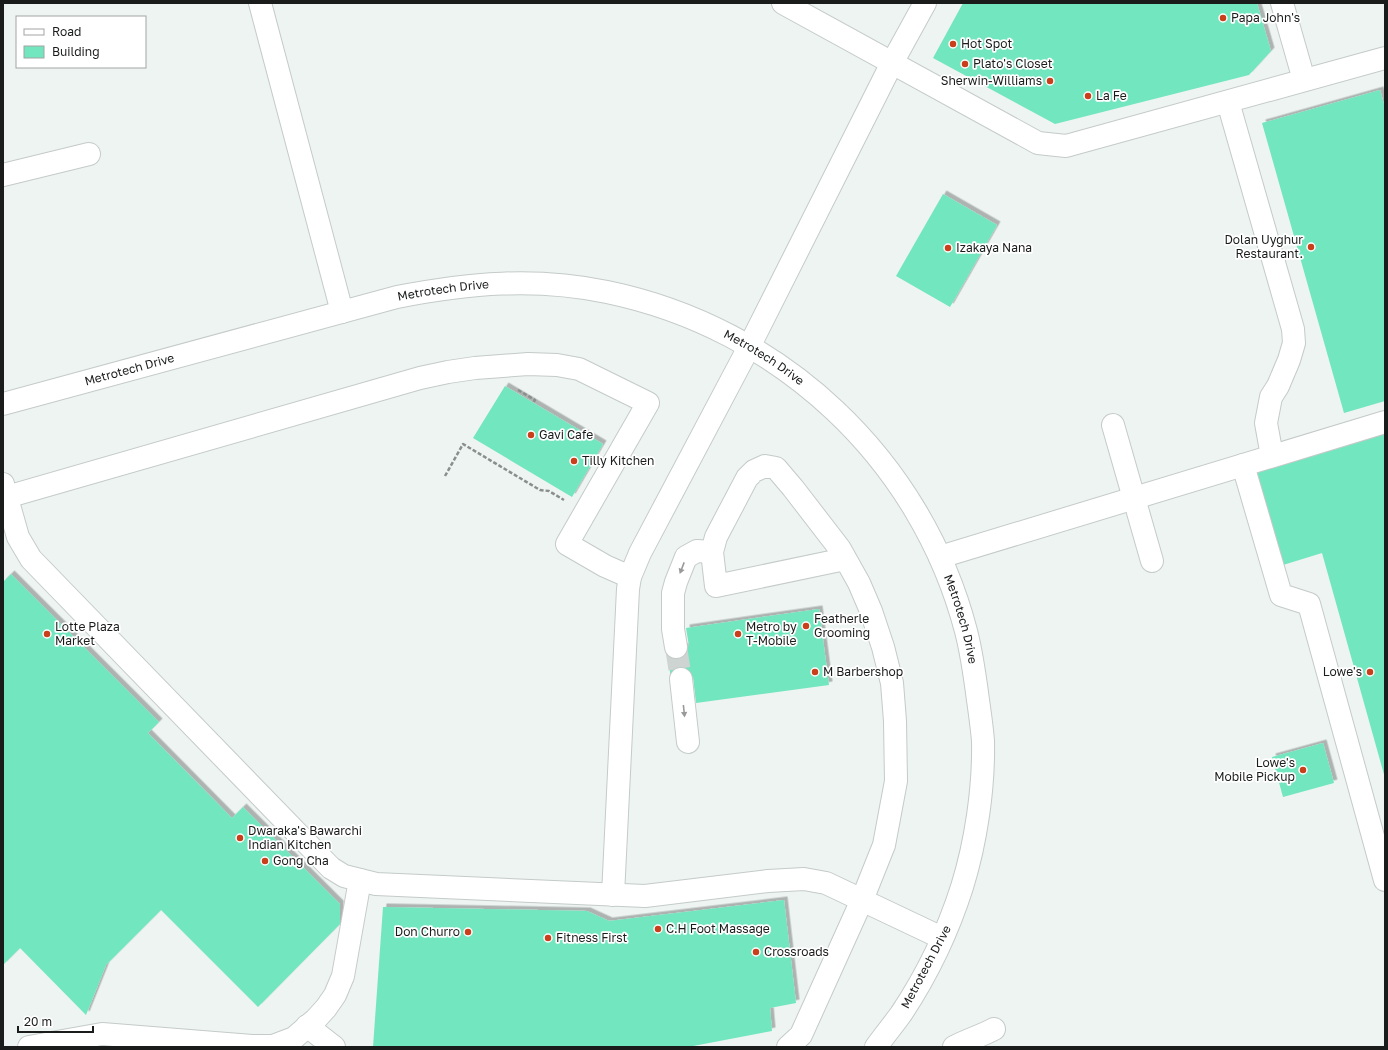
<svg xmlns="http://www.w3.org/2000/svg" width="1388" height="1050" font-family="'Golos Text',sans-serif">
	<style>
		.building { fill: #72e6be; filter: url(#shadow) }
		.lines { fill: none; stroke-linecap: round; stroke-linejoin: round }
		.minor-tunnel { stroke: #cdd4d1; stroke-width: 22; stroke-dasharray: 22 11; stroke-linecap: butt }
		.minor-casing { stroke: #c4cbc8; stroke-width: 24 }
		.path { stroke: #8a8f8d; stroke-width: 2.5; stroke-dasharray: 4 2; stroke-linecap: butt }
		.minor { stroke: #fff; stroke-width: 22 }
		.oneway { fill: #989998 }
		.poi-dot { fill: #c93f1b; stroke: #fff; stroke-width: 1.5 }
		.labels { text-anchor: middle; stroke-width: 3.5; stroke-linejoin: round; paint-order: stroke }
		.poi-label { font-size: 12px; fill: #1a1c1b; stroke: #fff; text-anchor: start }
		.street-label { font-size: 12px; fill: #1a1c1b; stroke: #fff }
	</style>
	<defs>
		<filter id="shadow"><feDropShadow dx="3.5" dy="-3.5" stdDeviation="0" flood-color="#0004"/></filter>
	</defs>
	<rect width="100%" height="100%" fill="#edf4f1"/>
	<path class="building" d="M963,3H1257L1271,51L1249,75L1055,124L933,58Z
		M1380,90L1385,108V401L1344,413L1262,123Z
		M943,194L997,225L950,307L896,276Z
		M505,386L603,444L572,497L473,438Z
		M1385,433V778L1322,553L1283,565L1256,469Z
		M11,574L159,722L148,733L232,818L243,807L340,904V924L258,1007L161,910L106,965L86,1015L20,948L3,965V582Z
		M819,609L829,685L696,703L693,677L671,680L667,649L689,646L686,628Z
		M1323,743L1334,783L1283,797L1272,757Z
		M784,900L796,1003L770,1008L772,1031L688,1047H373L383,907L587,911L609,921Z"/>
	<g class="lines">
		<path class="minor-tunnel" d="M676,647L681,679"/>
		<defs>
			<g id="minor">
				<path d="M260,3L342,312"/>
				<path d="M783,3L1038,143L1066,146L1385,58"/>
				<path d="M1282,3L1304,80"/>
				<path d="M1228,102L1293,329L1294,343L1289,360L1278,386L1271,397L1266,423L1272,456"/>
				<path d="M3,175L89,154"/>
				<path id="s1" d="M3,404L397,297C469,283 535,277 607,292C781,328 921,459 966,631C972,654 975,677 978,700C980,714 982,728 983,741C984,788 976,842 962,887C948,931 927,975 901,1014C893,1025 884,1036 876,1047"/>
				<path d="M1113,425L1152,561"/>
				<path d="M1243,465L1281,595L1309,604L1385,880"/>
				<path d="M3,484L18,537L31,559L331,868L344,876L376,884L645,896L768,881L804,879L826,883L942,938"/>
				<path d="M3,498L420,378L448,372L475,368L528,364L557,365L579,369L648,403L567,544L605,566L630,577"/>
				<path d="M940,557L1385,422"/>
				<path d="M676,647L673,629V593L676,582L686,557L697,551L712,552"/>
				<path d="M681,679L688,742"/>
				<path d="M613,895L628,589L630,577L640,553L749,347L892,63L925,3"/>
				<path d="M307,1026L334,1047"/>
				<path d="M29,1047L102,1034L252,1046H273L294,1038L316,1019L326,1008L335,995L343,976L360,880"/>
				<path d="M788,1047L801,1035L862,900L884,845L896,781L895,721L892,683L883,647L871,611L859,583L840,549L793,488L776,468L765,466L754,471L747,478L716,537L712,552L716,586L845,559"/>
				<path d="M954,1047C967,1040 981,1036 994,1029"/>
			</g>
		</defs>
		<use href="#minor" class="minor-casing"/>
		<path class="path" d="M518,390L535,400L533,403
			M445,476L463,444L540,490L549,491L564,500"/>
		<use href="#minor" class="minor"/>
	</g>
	<defs><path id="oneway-solid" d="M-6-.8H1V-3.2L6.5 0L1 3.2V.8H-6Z"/></defs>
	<g class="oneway">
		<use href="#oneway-solid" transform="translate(682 568) rotate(111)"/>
		<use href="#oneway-solid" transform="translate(684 711) rotate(84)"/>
	</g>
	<g class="poi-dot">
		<circle cx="1223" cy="18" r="4"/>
		<circle cx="953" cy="44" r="4"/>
		<circle cx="965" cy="64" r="4"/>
		<circle cx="1050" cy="81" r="4"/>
		<circle cx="1088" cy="96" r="4"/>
		<circle cx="1311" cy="247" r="4"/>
		<circle cx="948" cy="248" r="4"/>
		<circle cx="531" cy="435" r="4"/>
		<circle cx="574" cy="461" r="4"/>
		<circle cx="806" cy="626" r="4"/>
		<circle cx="47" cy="634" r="4"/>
		<circle cx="738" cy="634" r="4"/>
		<circle cx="815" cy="672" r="4"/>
		<circle cx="1370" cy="672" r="4"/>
		<circle cx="1303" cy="770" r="4"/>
		<circle cx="240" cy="838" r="4"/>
		<circle cx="265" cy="861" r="4"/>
		<circle cx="658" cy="929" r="4"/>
		<circle cx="468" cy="932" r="4"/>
		<circle cx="548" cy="938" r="4"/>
		<circle cx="756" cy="952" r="4"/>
	</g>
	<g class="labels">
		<g class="poi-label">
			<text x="1231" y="22">Papa John's</text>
			<text x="961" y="48">Hot Spot</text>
			<text x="973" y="68">Plato's Closet</text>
			<text x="1042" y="85" text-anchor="end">Sherwin-Williams</text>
			<text x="1096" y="100">La Fe</text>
			<text x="1303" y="244" text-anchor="end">Dolan Uyghur<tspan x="1303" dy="14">Restaurant.</tspan></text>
			<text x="956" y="252">Izakaya Nana</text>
			<text x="539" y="439">Gavi Cafe</text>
			<text x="582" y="465">Tilly Kitchen</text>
			<text x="814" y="623">Featherle<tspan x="814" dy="14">Grooming</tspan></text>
			<text x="55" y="631">Lotte Plaza<tspan x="55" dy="14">Market</tspan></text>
			<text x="746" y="631">Metro by<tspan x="746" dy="14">T-Mobile</tspan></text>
			<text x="823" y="676">M Barbershop</text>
			<text x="1362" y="676" text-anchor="end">Lowe's</text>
			<text x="1295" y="767" text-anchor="end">Lowe's<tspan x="1295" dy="14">Mobile Pickup</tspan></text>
			<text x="248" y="835">Dwaraka's Bawarchi<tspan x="248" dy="14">Indian Kitchen</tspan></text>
			<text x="273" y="865">Gong Cha</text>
			<text x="666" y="933">C.H Foot Massage</text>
			<text x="460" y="936" text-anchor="end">Don Churro</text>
			<text x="556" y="942">Fitness First</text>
			<text x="764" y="956">Crossroads</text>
		</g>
		<g class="street-label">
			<text dy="4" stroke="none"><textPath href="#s1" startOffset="455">Metrotech Drive</textPath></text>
			<text dy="4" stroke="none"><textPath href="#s1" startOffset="791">Metrotech Drive</textPath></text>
			<text dy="4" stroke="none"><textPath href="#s1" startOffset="131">Metrotech Drive</textPath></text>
			<text dy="4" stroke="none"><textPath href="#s1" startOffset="1127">Metrotech Drive</textPath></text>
			<text transform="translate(926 967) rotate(-62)" y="4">Metrotech Drive</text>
		</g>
	</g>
	<rect width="1388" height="1050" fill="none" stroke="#1a1c1b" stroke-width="8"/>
	<rect x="16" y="16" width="130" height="52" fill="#ffffff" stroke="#a3a4a4"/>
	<rect x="24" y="29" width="20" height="6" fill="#ffffff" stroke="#a3a4a4"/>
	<text x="52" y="36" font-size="12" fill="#1a1c1b">Road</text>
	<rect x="24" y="46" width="20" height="12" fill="#72e6be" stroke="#a3a4a4"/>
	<text x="52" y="56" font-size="12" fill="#1a1c1b">Building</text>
	<path d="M18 1026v6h75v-6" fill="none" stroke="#1a1c1b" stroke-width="2"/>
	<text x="24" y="1026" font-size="12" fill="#1a1c1b" stroke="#ffffff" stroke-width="3" paint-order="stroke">20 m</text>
</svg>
